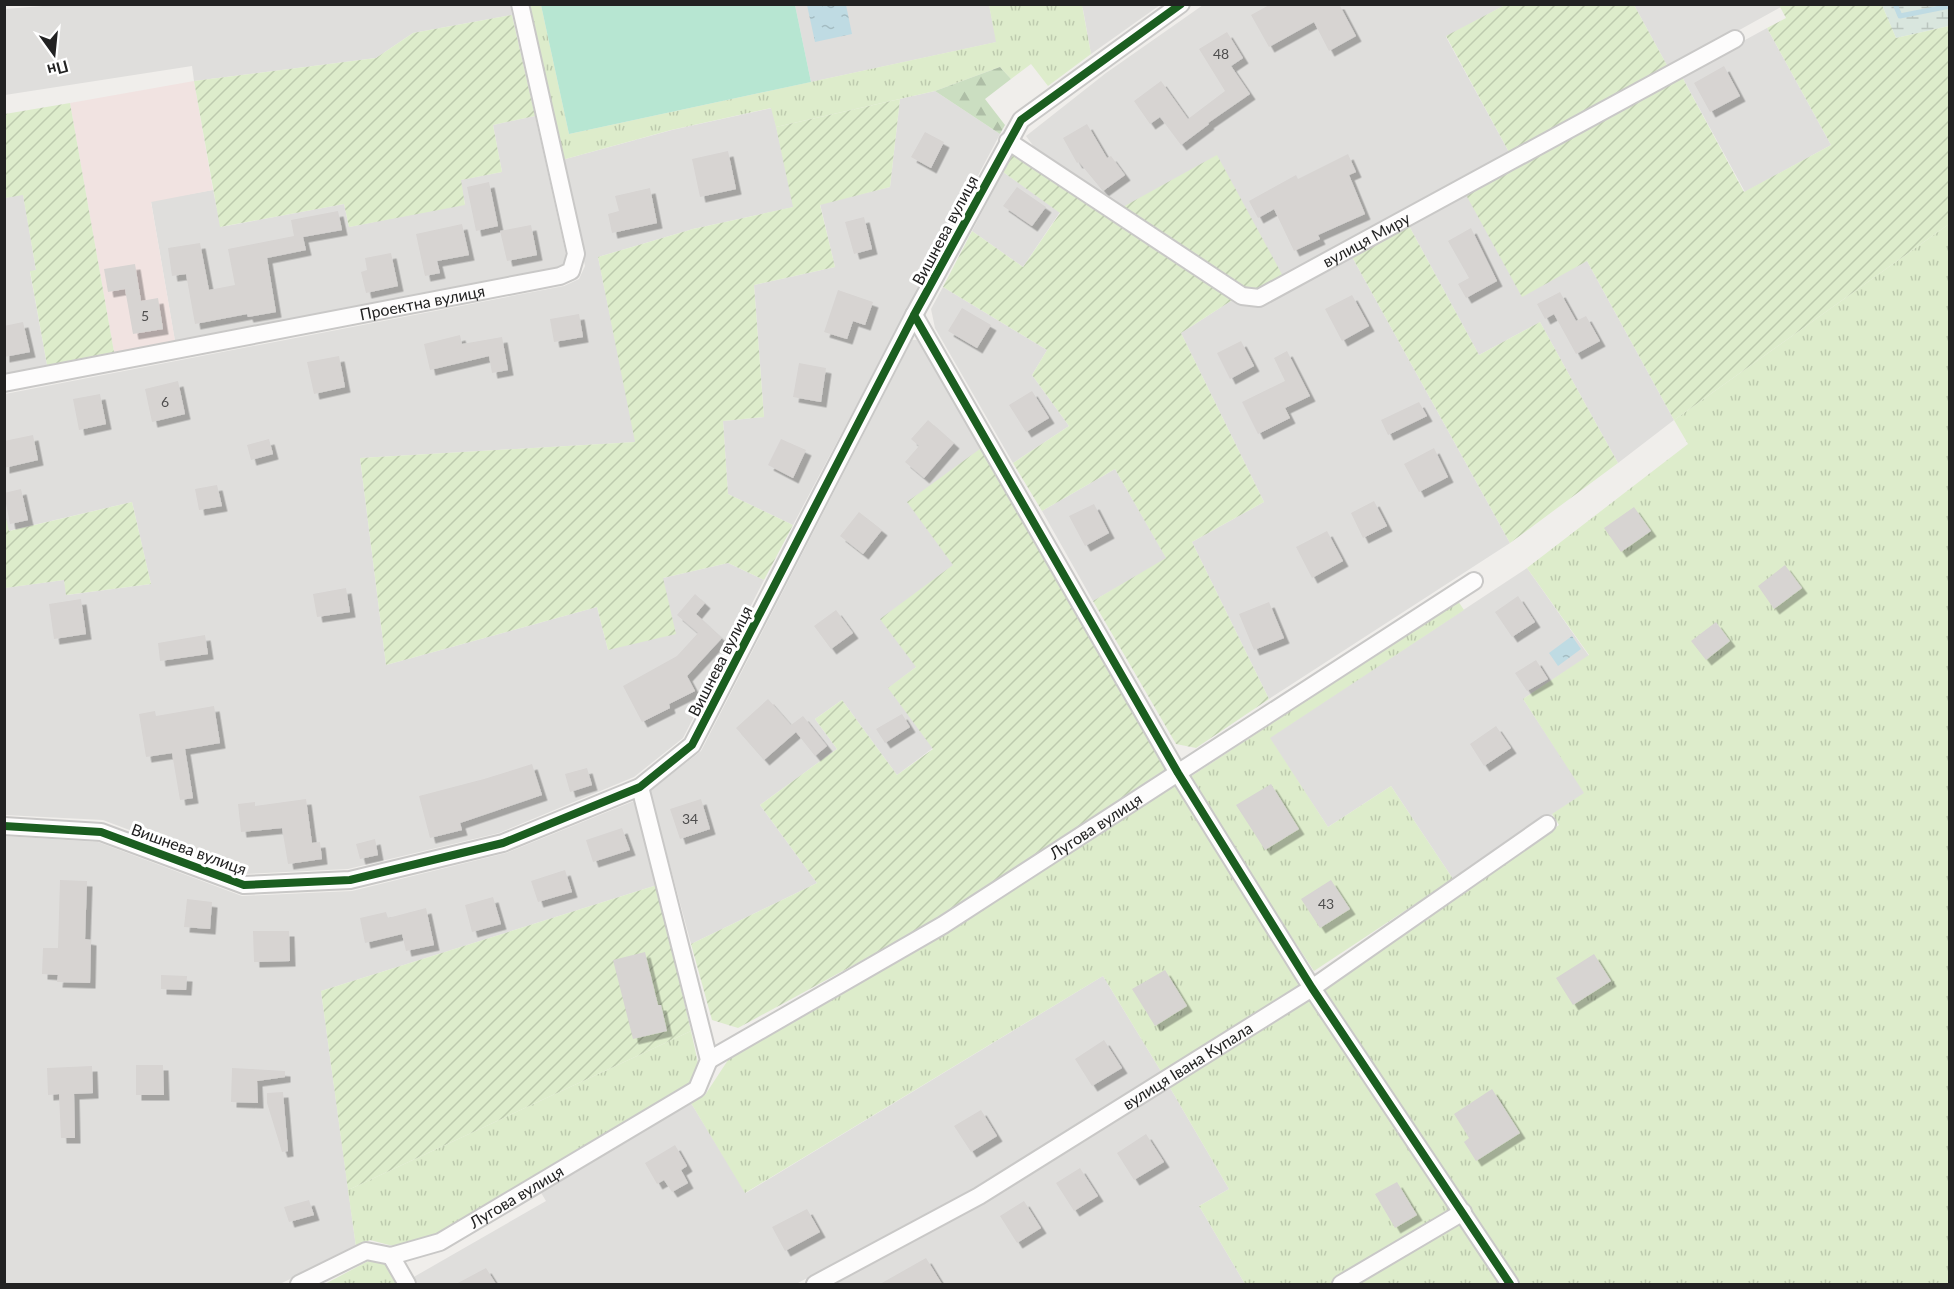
<svg xmlns="http://www.w3.org/2000/svg" width="1954" height="1289" font-family="Lato,sans-serif">
	<style>
		.residential { fill: #dfdedc }
		.commercial { fill: #f1e3e1 }
		.grass { fill: url(#grass-tufts) }
		.forest { fill: url(#forest-firs) }
		.wetland { fill: url(#wetland-marsh) }
		.garden { fill: url(#garden-furrows) }
		.pitch { fill: #b7e6d2 }
		.water { fill: url(#water-ripples) }
		.lines { fill: none; stroke-linecap: round; stroke-linejoin: round }
		.stream { stroke: #bfdbe3; stroke-width: 5 }
		.building { fill: #d7d4d2; filter: url(#shadow) }
		.minor-casing { stroke: #c9c8c7; stroke-width: 20 }
		.minor { stroke: #fdfcfc; stroke-width: 16 }
		.cycleway-casing { stroke: #fff; stroke-width: 11 }
		.cycleway { stroke: #1b5e20; stroke-width: 8 }
		.labels { text-anchor: middle; stroke-width: 6; stroke-linejoin: round; paint-order: stroke }
		.number-label { font-size: 14px; fill: #4f4e4e }
		.street-label { font-size: 16px; fill: #222; stroke: #fff }
	</style>
	<defs>
		<pattern id="grass-tufts" width="24" height="20" patternUnits="userSpaceOnUse" patternTransform="scale(1.5)"><rect width="24" height="20" fill="#ddeccb"/><path d="M3 7l-1-3M5 7V3M7 7l1-3M15 17l-1-3M17 17v-4M19 17l1-3" fill="none" stroke="#bdcaae"/></pattern>
		<pattern id="forest-firs" width="22" height="20" patternUnits="userSpaceOnUse" patternTransform="scale(1.5)"><rect width="22" height="20" fill="#cbdec1"/><path d="M5 1l3.5 6h-7zM16 11l3.5 6h-7z" fill="#aebea6"/></pattern>
		<pattern id="wetland-marsh" width="20" height="14" patternUnits="userSpaceOnUse" patternTransform="scale(1.5)"><rect width="20" height="14" fill="#d9e6de"/><path d="M1 5h8M5 5V1M11 12h8M15 12V8" fill="none" stroke="#bac5be"/></pattern>
		<pattern id="garden-furrows" width="10" height="10" patternUnits="userSpaceOnUse" patternTransform="scale(1.5)"><rect width="10" height="10" fill="#ddeccb"/><path d="M-1 1l2-2M0 10L10 0M9 11l2-2" fill="none" stroke="#bdcaae"/></pattern>
		<pattern id="water-ripples" width="26" height="14" patternUnits="userSpaceOnUse" patternTransform="scale(1.5)"><rect width="26" height="14" fill="#bfdbe3"/><path d="M2 4q2-2 4 0t4 0M15 11q2-2 4 0t4 0" fill="none" stroke="#a4bcc2"/></pattern>
		<filter id="shadow"><feDropShadow dx="5.5" dy="5.5" stdDeviation="0" flood-color="#0004"/></filter>
	</defs>
	<rect width="100%" height="100%" fill="#f0eeeb"/>
	<path class="residential" d="M68,4H510L512,15L413,33L376,58L194,81L192,66L5,95V9Z
		M1082,4L1160,5L1091,54Z
		M1779,4L1781,7L1669,69L1634,5Z
		M795,5H989L997,42L811,82Z
		M1203,5H1505L1446,37L1510,154L1284,278L1121,208L1037,151L1026,136L1106,73Z
		M1767,28L1831,145L1745,192L1681,75Z
		M935,91L1000,134L793,525L728,494L723,421L764,417L754,285L835,267L820,204L890,187L900,99Z
		M772,108L794,207L693,229L598,257L636,442L360,458L386,665L597,607L608,650L663,578L728,563L764,580L683,738L634,777L499,833L348,869L246,874L103,820L5,815L4,588L64,580L67,595L151,584L132,502L8,531L4,514L5,394L564,286L579,279L585,266L562,160L672,130Z
		M535,116L566,255L564,264L558,267L175,341L151,201L213,190L221,227L344,204L349,227L465,204L460,180L502,172L493,125Z
		M1003,172L1060,212L1023,267L972,231Z
		M1465,193L1587,261L1674,420L1618,463L1540,322L1479,355L1408,224Z
		M23,194L36,270L30,272L47,365L5,374V198Z
		M1351,255L1510,543L1269,699L1192,542L1264,502L1181,333L1234,299Z
		M943,287L1047,350L1032,375L1069,426L1013,463L935,328L931,309Z
		M912,340H923L984,446L953,565L916,667L889,688L933,748L897,775L842,700L815,719L837,749L760,805L817,883L691,944L650,791L701,751Z
		M1115,469L1167,559L1093,601L1042,511Z
		M1527,568L1589,656L1523,699L1585,793L1453,879L1391,786L1328,827L1269,738Z
		M634,801L657,885L321,991L356,1247L280,1284H5L4,836L98,842L242,896L352,891L506,853Z
		M1103,976L1162,1073L975,1189L796,1284H416L412,1278L546,1201L540,1191L691,1103L746,1193Z
		M1169,1086L1229,1189L1199,1206L1245,1284H830Z"/>
	<path class="commercial" d="M194,81L213,190L151,202L175,341L114,352L70,103Z"/>
	<path class="grass" d="M530,5H541L569,134L996,42L989,5H1082L1091,54L1048,86L1031,64L1011,79L1000,67L935,91L776,127L771,108L671,130L562,160Z
		M1949,224V1284H1520L1323,987L1559,825L1552,814L1584,793L1523,699L1589,655L1527,568L1688,444L1674,420Z
		M1458,601L1464,610L1270,738L1328,827L1391,786L1453,879L1314,971L1187,779Z
		M1174,784L1301,985L1162,1073L1103,976L745,1193L691,1103L705,1095L730,1057L947,932Z
		M1309,998L1452,1211L1329,1284H1245L1199,1206L1229,1189L1169,1086Z
		M691,1031L698,1063L692,1084L437,1234L393,1246L370,1240L356,1247L348,1190Z
		M1458,1221L1499,1284H1351Z
		M370,1260L387,1264L399,1284H325Z"/>
	<path class="forest" d="M1000,67L1011,79L985,99L1005,125L1000,134L935,91Z"/>
	<path class="wetland" d="M1882,5H1949V26L1896,38Z"/>
	<path class="garden" d="M1505,5H1634L1669,69L1510,154L1446,36Z
		M1779,5H1882L1896,38L1949,26V224L1674,420L1587,261L1522,297L1465,193L1681,75L1744,192L1831,145L1767,28L1786,18Z
		M512,15L535,116L493,125L502,172L461,180L465,205L349,227L344,204L220,227L194,81L376,58L413,33Z
		M900,99L890,187L820,205L835,267L754,285L764,417L723,421L728,494L793,525L764,580L728,563L663,578L676,634L608,650L597,607L386,665L360,458L635,442L598,257L693,229L793,207L776,127Z
		M70,103L114,352L47,365L30,271L36,270L23,195L5,198V114Z
		M1013,151L1234,299L1181,333L1264,502L1192,542L1269,699L1196,748L1176,744L1093,601L1166,558L1115,469L1042,511L1013,463L1069,426L1032,375L1047,350L943,287L972,231L1023,267L1060,213L1003,172Z
		M1217,155L1284,278L1258,292L1244,291L1121,208Z
		M1408,224L1479,355L1540,322L1618,463L1510,543L1351,255Z
		M984,446L1166,769L940,918L738,1028L712,1020L691,944L817,883L760,805L837,749L815,719L842,700L897,775L933,749L888,688L916,667L880,619L953,565L907,502Z
		M132,502L151,584L66,595L64,580L5,588V514L9,531Z
		M657,885L691,1031L348,1190L321,991Z"/>
	<path class="pitch" d="M541,5H795L811,82L569,134Z"/>
	<path class="water" d="M807,5H846L852,34L815,42Z
		M1572,636L1581,649L1558,666L1549,653Z"/>
	<g class="lines">
		<path class="stream" d="M1895,4L1900,16L1950,6"/>
	</g>
	<path class="building" d="M1271,4H1339L1356,36L1329,51L1314,22L1269,47L1251,15Z
		M1227,32L1243,58L1231,66L1250,94L1208,123L1209,124L1181,145L1160,117L1150,124L1134,101L1161,81L1188,119L1225,91L1199,49Z
		M1724,66L1740,96L1710,112L1694,83Z
		M1087,124L1107,158L1111,156L1125,175L1103,191L1079,162L1077,163L1063,138Z
		M925,132L944,142L931,168L911,157Z
		M728,151L736,189L700,197L692,159Z
		M1348,154L1356,172L1349,175L1365,214L1318,235L1320,239L1294,251L1274,209L1258,218L1249,201L1296,175L1298,179Z
		M489,182L498,226L476,231L467,187Z
		M1017,187L1046,207L1032,226L1003,206Z
		M650,188L657,223L612,233L608,214L619,211L615,196Z
		M338,211L342,230L303,237L306,250L267,258L276,312L248,317L247,314L195,324L186,274L172,276L168,248L200,243L209,290L235,285L228,249L294,236L291,220Z
		M864,217L872,249L854,254L845,222Z
		M462,224L469,255L437,261L440,273L425,276L416,234Z
		M531,225L537,255L507,261L500,231Z
		M1471,228L1497,281L1466,298L1458,284L1469,278L1448,241Z
		M391,253L398,286L366,293L361,272L367,270L365,258Z
		M135,264L141,301L158,298L163,329L133,334L125,289L108,292L104,269Z
		M838,290L873,302L865,325L853,321L847,339L824,332Z
		M1560,292L1576,321L1586,316L1600,341L1576,354L1554,314L1545,319L1537,304Z
		M1352,295L1369,326L1342,341L1325,309Z
		M962,308L991,325L977,348L948,331Z
		M579,314L583,337L554,342L550,319Z
		M23,322L30,352L4,357V326Z
		M460,335L462,344L502,337L508,370L492,373L489,356L430,370L424,344Z
		M1241,341L1254,366L1230,379L1217,353Z
		M1287,351L1310,396L1285,408L1290,418L1258,434L1242,402L1285,381L1274,358Z
		M339,356L345,387L314,394L307,362Z
		M799,363L826,368L821,402L793,397Z
		M178,381L185,414L152,422L145,389Z
		M1032,391L1049,418L1026,432L1009,405Z
		M100,394L106,424L79,430L73,399Z
		M1419,402L1427,416L1388,435L1381,420Z
		M928,420L954,443L924,478L905,462L919,446L911,439Z
		M33,435L38,460L4,468V441Z
		M269,439L273,454L251,460L247,445Z
		M781,439L806,450L793,478L768,465Z
		M1434,448L1448,477L1419,492L1404,464Z
		M217,485L222,506L199,510L195,489Z
		M21,489L28,520L10,524L4,493Z
		M1374,501L1387,526L1363,538L1351,513Z
		M1094,504L1109,533L1085,546L1069,516Z
		M1634,507L1651,531L1621,552L1604,528Z
		M859,512L882,530L863,554L840,536Z
		M1327,531L1343,561L1312,578L1296,547Z
		M1785,565L1802,588L1774,609L1758,586Z
		M346,588L350,612L317,617L313,594Z
		M695,594L705,603L696,614L722,638L687,676L695,691L669,704L670,708L642,722L623,686L677,656L698,633L677,615Z
		M1518,596L1535,622L1512,637L1495,612Z
		M81,599L86,634L54,639L49,604Z
		M1269,602L1284,638L1254,650L1239,614Z
		M836,610L853,633L831,649L814,626Z
		M1716,622L1730,641L1706,660L1691,641Z
		M205,635L208,654L160,661L158,643Z
		M1536,660L1548,679L1527,691L1515,673Z
		M768,699L791,725L803,716L827,746L815,756L796,732L764,760L736,728Z
		M214,706L220,743L185,749L193,798L180,800L172,753L146,757L139,714L155,711L156,716Z
		M902,714L910,727L885,743L876,729Z
		M1496,726L1511,748L1484,766L1470,744Z
		M532,764L542,795L460,823L462,830L430,838L419,796L484,779Z
		M587,768L592,785L570,792L565,774Z
		M1271,784L1299,829L1265,850L1236,805Z
		M306,799L312,843L320,842L322,859L288,864L282,828L241,832L238,804L255,802V806Z
		M701,799L710,829L680,839L670,809Z
		M622,828L630,850L593,862L586,840Z
		M375,839L378,855L360,859L356,844Z
		M565,870L572,892L538,902L531,881Z
		M60,880L87,881L85,939L91,940L90,983L57,982L58,975L42,974L43,948H58Z
		M1331,880L1350,909L1320,928L1301,899Z
		M493,897L501,924L472,932L465,905Z
		M187,899L212,902L210,929L184,927Z
		M426,908L434,945L406,951L402,934L365,943L360,918L386,912L388,918Z
		M253,931H289L290,961L254,962Z
		M645,952L658,1005H661L667,1031L633,1039L613,960Z
		M1594,954L1611,981L1573,1005L1556,978Z
		M1165,970L1187,1006L1155,1026L1132,989Z
		M161,975L187,976L186,990L161,989Z
		M1104,1040L1122,1068L1092,1086L1075,1059Z
		M136,1065H163L164,1095H136Z
		M92,1066L93,1093L74,1094L75,1138H61L59,1094L48,1095L47,1068Z
		M232,1068L285,1071V1077L257,1081L258,1103L231,1102Z
		M1492,1089L1520,1133L1476,1161L1464,1142L1469,1138L1454,1114Z
		M283,1092L288,1151L282,1152L267,1103V1093Z
		M981,1110L997,1136L971,1152L954,1126Z
		M1146,1134L1164,1162L1134,1180L1117,1153Z
		M675,1145L687,1166L681,1170L688,1183L672,1192L664,1180L657,1184L645,1163Z
		M1080,1168L1098,1196L1074,1211L1056,1183Z
		M1397,1182L1417,1215L1395,1228L1375,1194Z
		M309,1200L314,1215L289,1222L284,1207Z
		M1024,1201L1041,1228L1017,1243L1000,1216Z
		M807,1209L820,1232L785,1251L772,1227Z
		M926,1258L942,1284H880Z
		M486,1268L496,1284H456Z"/>
	<g class="lines">
		<defs>
			<g id="minor">
				<path id="s1" d="M1008,141L1242,296L1259,298L1735,39"/>
				<path d="M914,315L1178,773L1312,988L1510,1284"/>
				<path id="s2" d="M4,383L560,276L571,271L576,254L520,4"/>
				<path d="M4,826L101,832L244,885L350,880L503,843L640,787L692,745L914,315L1021,120L1181,4"/>
				<path id="s3" d="M709,1060L943,925L1474,581"/>
				<path d="M391,1256L407,1284"/>
				<path id="s4" d="M299,1284L366,1251L391,1256L440,1242L697,1089L709,1060L640,787"/>
				<path id="s5" d="M815,1284L979,1196L1312,988L1547,824"/>
				<path d="M1341,1284L1463,1212"/>
			</g>
		</defs>
		<use href="#minor" class="minor-casing"/>
		<use href="#minor" class="minor"/>
		<defs>
			<path id="cycleway" d="M914,315L1178,773L1312,988L1510,1284
				M4,826L101,832L244,885L350,880L503,843L640,787L692,745L914,315L1021,120L1181,4"/>
		</defs>
		<use href="#cycleway" class="cycleway-casing"/>
		<use href="#cycleway" class="cycleway"/>
	</g>
	<g class="labels">
		<g class="number-label">
			<text x="1221" y="59">48</text>
			<text x="145" y="321">5</text>
			<text x="165" y="407">6</text>
			<text x="690" y="824">34</text>
			<text x="1326" y="909">43</text>
		</g>
		<g class="street-label">
			<text transform="translate(945 230) rotate(-62)" y="6">Вишнева вулиця</text>
			<text dy="6" stroke="none"><textPath href="#s1" startOffset="420">вулиця Миру</textPath></text>
			<text dy="6" stroke="none"><textPath href="#s2" startOffset="426">Проектна вулиця</textPath></text>
			<text transform="translate(720 661) rotate(-63)" y="6">Вишнева вулиця</text>
			<text dy="6" stroke="none"><textPath href="#s3" startOffset="452">Лугова вулиця</textPath></text>
			<text transform="translate(189 849) rotate(20)" y="6">Вишнева вулиця</text>
			<text dy="6" stroke="none"><textPath href="#s5" startOffset="432">вулиця Івана Купала</textPath></text>
			<text dy="6" stroke="none"><textPath href="#s4" startOffset="240">Лугова вулиця</textPath></text>
		</g>
	</g>
	<rect width="1954" height="1289" fill="none" stroke="#222222" stroke-width="12"/>
	<g transform="translate(54 54) rotate(165)" stroke="#ffffff" stroke-width="4.5" paint-order="stroke">
	<path d="M0-4.5L10 22L0 15L-10 22Z" fill="#222222"/>
	<text y="-9" font-size="16" font-weight="bold" text-anchor="middle" fill="#222222">Пн</text>
	</g>
</svg>
